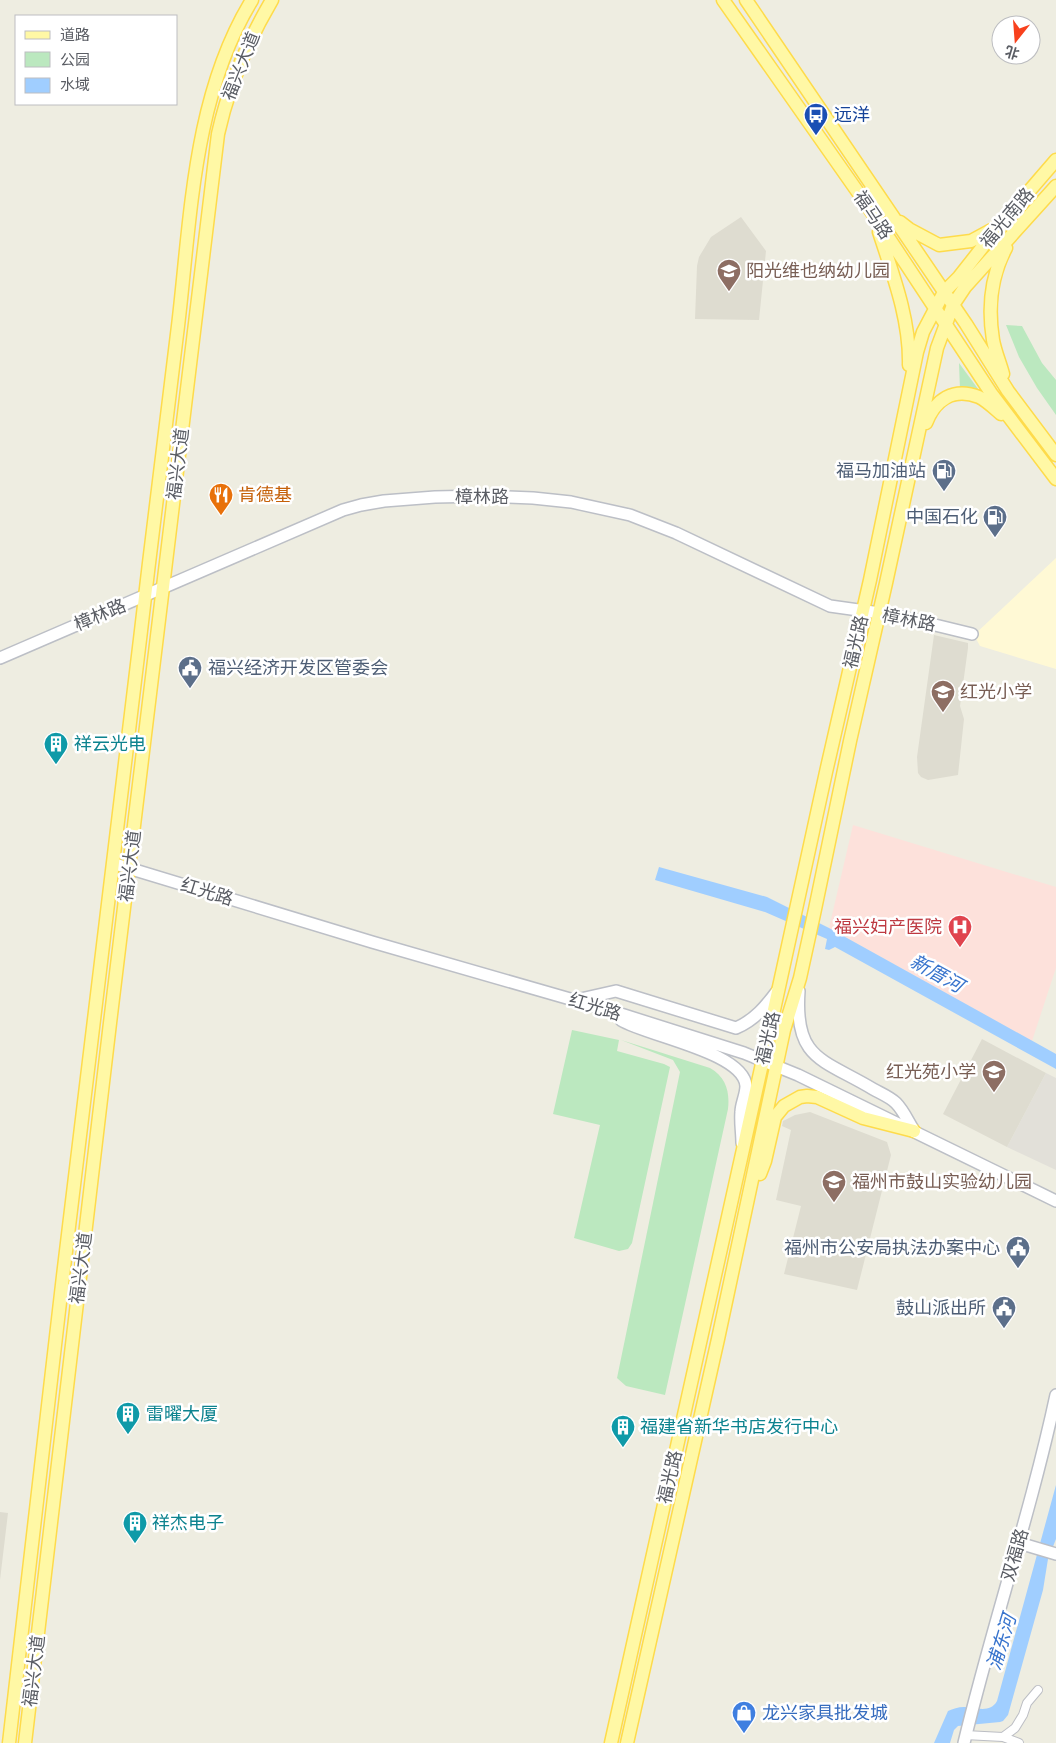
<svg xmlns="http://www.w3.org/2000/svg" width="1056" height="1743" font-family="'Alegreya Sans','Noto Sans SC',sans-serif">
	<style>
		.commercial { fill: #fff9d5 }
		.industrial { fill: #e2e0d9 }
		.education { fill: #dedcd0 }
		.medical { fill: #fde1db }
		.green { fill: #bbe8bf }
		.water { fill: #a0ceff }
		.lines { fill: none; stroke-linecap: round; stroke-linejoin: round }
		.street-casing { stroke: #bcbec4; stroke-width: 10 }
		.secondary-casing { stroke: #bcbfc6; stroke-width: 14 }
		.primary-casing { stroke: #fedb4b; stroke-width: 15 }
		.street { stroke: #fff; stroke-width: 8 }
		.secondary { stroke: #fff; stroke-width: 11 }
		.primary { stroke: #fff8a5; stroke-width: 12 }
		.labels { text-anchor: middle; stroke-width: 5; stroke-linejoin: round; paint-order: stroke }
		.street-label { font-size: 18px; fill: #5a5d64; stroke: #fff }
		.transit-label { font-size: 18px; fill: #164399; stroke: #fff; text-anchor: start }
		.education-label { font-size: 18px; fill: #785e54; stroke: #fff; text-anchor: start }
		.service-label { font-size: 18px; fill: #4e5e75; stroke: #fff; text-anchor: end }
		.food-label { font-size: 18px; fill: #c56008; stroke: #fff; text-anchor: start }
		.culture-label { font-size: 18px; fill: #0d838f; stroke: #fff; text-anchor: start }
		.health-label { font-size: 18px; fill: #be3a42; stroke: #fff; text-anchor: end }
		.shop-label { font-size: 18px; fill: #366cbe; stroke: #fff; text-anchor: start }
		.water-label { font-size: 19px; font-style: italic; fill: #3874cd; stroke: #fff }
	</style>
	<rect width="100%" height="100%" fill="#eeede1"/>
	<path class="commercial" d="M1056,558V669L980,646L974,635Z"/>
	<path class="industrial" d="M1046,1073L1056,1078V1170L1007,1147Z"/>
	<path class="education" d="M741,217L766,251L759,320L695,319L697,266L699,257L711,237Z
		M934,635L968,643V648L960,706L964,719L958,775L928,780L921,777L918,773L917,757Z
		M982,1039L1046,1073L1007,1147L943,1114Z
		M810,1112L887,1142L891,1155L857,1290L784,1274L801,1206L776,1200L791,1130L782,1126L783,1121L795,1115Z
		M0,1512L8,1513L0,1580Z"/>
	<path class="medical" d="M853,825L1056,887V968L1032,1041L829,928Z"/>
	<path class="green" d="M1006,325L1022,326L1042,363L1056,380V415L1037,388L1019,357Z
		M959,363L984,397L960,390Z
		M572,1030L619,1040L617,1051L664,1064L670,1067L632,1243L628,1249L619,1251L574,1238L600,1125L553,1114Z
		M621,1040L710,1068C726,1077 730,1092 728,1109L665,1395L626,1386L617,1378L680,1072L673,1060Z"/>
	<path class="water" d="M659,867L767,897L829,928L1056,1054V1069L835,947L829,950L825,949L827,939L765,912L655,880Z
		M1056,1485V1539L1048,1559L1043,1590L1008,1715L1003,1721L1000,1722L958,1726L954,1730L950,1743H934L948,1711C953,1709 958,1707 964,1707C975,1707 990,1714 997,1701Z"/>
	<g class="lines">
		<defs>
			<path id="street" d="M965,1735L1003,1737L1015,1728L1023,1715L1027,1703L1038,1690
				M1003,1737L1019,1743"/>
			<path id="secondary" d="M0,658L343,510L361,505L384,501L435,497L482,496L533,498L571,502L630,515L676,533L830,606L894,615L972,634
				M115,864L372,942L605,1009L744,1053L798,1075L1056,1201
				M799,991C794,1060 823,1059 873,1089C880,1093 890,1097 896,1103C903,1110 908,1121 913,1129
				M576,1000L616,991L736,1028C755,1020 766,1006 778,990
				M621,1020C647,1036 744,1052 746,1086C746,1095 741,1104 741,1112C740,1122 742,1133 742,1143
				M1019,1543L1056,1554
				M964,1743C992,1626 1031,1512 1056,1395"/>
			<path id="primary" d="M723,0L869,208L991,393L1056,479
				M746,0L966,324L1008,391L1056,455
				M900,222L909,229L939,245L971,241L995,228
				M879,232C893,275 910,319 909,365
				M1003,374C1000,363 995,351 993,340C988,309 991,276 1006,248
				M926,423C935,400 953,387 979,397C987,401 994,408 1001,414
				M760,1174L765,1161L775,1117L784,1106L800,1097L807,1096L817,1097L863,1118L914,1131
				M9,1743C28,1588 45,1432 63,1276C92,1039 121,801 149,563C158,484 169,405 178,326C191,217 193,96 252,0
				M25,1743L110,1023L218,134C229,85 246,44 272,0
				M611,1743L770,1028L826,772L870,580L917,352L923,332L944,292L959,277L999,226L1056,160
				M627,1743L718,1339L784,1030L800,978L814,914L850,741L886,583L937,348L953,305L965,287L1056,186"/>
		</defs>
		<use href="#street" class="street-casing"/>
		<use href="#secondary" class="secondary-casing"/>
		<use href="#primary" class="primary-casing"/>
		<use href="#street" class="street"/>
		<use href="#secondary" class="secondary"/>
		<use href="#primary" class="primary"/>
	</g>
	<defs>
		<symbol id="bus-pin" viewBox="-11 -11 22 30"><path d="M0 17L-7.5 6A9.5 9.5 0 1 1 7.5 6Z" fill="#1a4fb4" stroke="#fff"/><path d="M-5-6H5V4H4V6H2V4H-2V6H-4V4H-5ZM-3.5-4V0h7V-4ZM-3.5 1.2v1.5H-2V1.2ZM2 1.2v1.5H3.5V1.2Z" fill="#fff"/></symbol>
		<symbol id="school-pin" viewBox="-11 -11 22 30"><path d="M0 17L-7.5 6A9.5 9.5 0 1 1 7.5 6Z" fill="#8d6e63" stroke="#fff"/><path d="M0-5L7-2L0 1L-7-2ZM-4 1L0 2.5L4 1V4Q0 6-4 4Z" fill="#fff"/></symbol>
		<symbol id="fuel-pin" viewBox="-11 -11 22 30"><path d="M0 17L-7.5 6A9.5 9.5 0 1 1 7.5 6Z" fill="#5c6f8a" stroke="#fff"/><path d="M-5.5-6h7V0h2V4h1.3V-2.5L3-4.5l.8-.8L6-3V5H2.5V1h-1V6h-7ZM-4.2-4.7v3.2H.2V-4.7Z" fill="#fff"/></symbol>
		<symbol id="restaurant-pin" viewBox="-11 -11 22 30"><path d="M0 17L-7.5 6A9.5 9.5 0 1 1 7.5 6Z" fill="#e8710a" stroke="#fff"/><path d="M-5-6h1v4h1v-4h1v4h1v-4h1v5L-1.5 .5V6h-2V.5L-5-1ZM5-6V6H3V1.5H1.5Q1.5-4 5-6Z" fill="#fff"/></symbol>
		<symbol id="civic-pin" viewBox="-11 -11 22 30"><path d="M0 17L-7.5 6A9.5 9.5 0 1 1 7.5 6Z" fill="#5c6f8a" stroke="#fff"/><path d="M-.6-6.5H3V-4.5H.6V-3L4-1V1h2V6H-6V1h2V-1L-.6-3ZM-1.2 2.5V6h2.4V2.5Z" fill="#fff"/></symbol>
		<symbol id="building-pin" viewBox="-11 -11 22 30"><path d="M0 17L-7.5 6A9.5 9.5 0 1 1 7.5 6Z" fill="#0f9aa8" stroke="#fff"/><path d="M-4-6H4V6H1V3H-1V6H-4ZM-2.5-4.3h1.7v1.8h-1.7ZM.8-4.3h1.7v1.8H.8ZM-2.5-1h1.7V.8h-1.7ZM.8-1h1.7V.8H.8Z" fill="#fff"/></symbol>
		<symbol id="hospital-pin" viewBox="-11 -11 22 30"><path d="M0 17L-7.5 6A9.5 9.5 0 1 1 7.5 6Z" fill="#e0444e" stroke="#fff"/><path d="M-5-5h3v3.5h4V-5h3V5h-3V1.5h-4V5h-3Z" fill="#fff"/></symbol>
		<symbol id="shop-pin" viewBox="-11 -11 22 30"><path d="M0 17L-7.5 6A9.5 9.5 0 1 1 7.5 6Z" fill="#3f7fe0" stroke="#fff"/><path d="M-5-2.5h2.3a2.7 3.5 0 0 1 5.4 0H5L5.5 6h-11ZM-1.5-2.5h3a1.5 2.3 0 0 0-3 0Z" fill="#fff"/></symbol>
	</defs>
	<g fill-rule="evenodd">
		<use href="#bus-pin" x="802" y="101" width="28" height="38"/>
		<use href="#school-pin" x="715" y="257" width="28" height="38"/>
		<use href="#fuel-pin" x="930" y="457" width="28" height="38"/>
		<use href="#restaurant-pin" x="207" y="481" width="28" height="38"/>
		<use href="#fuel-pin" x="981" y="503" width="28" height="38"/>
		<use href="#civic-pin" x="176" y="654" width="28" height="38"/>
		<use href="#school-pin" x="929" y="678" width="28" height="38"/>
		<use href="#building-pin" x="42" y="730" width="28" height="38"/>
		<use href="#hospital-pin" x="946" y="913" width="28" height="38"/>
		<use href="#school-pin" x="980" y="1058" width="28" height="38"/>
		<use href="#school-pin" x="820" y="1168" width="28" height="38"/>
		<use href="#civic-pin" x="1004" y="1234" width="28" height="38"/>
		<use href="#civic-pin" x="990" y="1294" width="28" height="38"/>
		<use href="#building-pin" x="114" y="1400" width="28" height="38"/>
		<use href="#building-pin" x="609" y="1413" width="28" height="38"/>
		<use href="#building-pin" x="121" y="1509" width="28" height="38"/>
		<use href="#shop-pin" x="730" y="1699" width="28" height="38"/>
	</g>
	<g class="labels">
		<g class="street-label">
			<text transform="translate(241 66) rotate(-68)" y="6">福兴大道</text>
			<text transform="translate(873 215) rotate(56)" y="6">福马路</text>
			<text transform="translate(1007 218) rotate(-50)" y="6">福光南路</text>
			<text transform="translate(178 464) rotate(-83)" y="6">福兴大道</text>
			<text x="482" y="503">樟林路</text>
			<text transform="translate(100 615) rotate(-23)" y="6">樟林路</text>
			<text transform="translate(909 620) rotate(11)" y="6">樟林路</text>
			<text transform="translate(856 642) rotate(-77)" y="6">福光路</text>
			<text transform="translate(130 866) rotate(-83)" y="6">福兴大道</text>
			<text transform="translate(207 892) rotate(17)" y="6">红光路</text>
			<text transform="translate(595 1007) rotate(17)" y="6">红光路</text>
			<text transform="translate(768 1038) rotate(-77)" y="6">福光路</text>
			<text transform="translate(81 1268) rotate(-83)" y="6">福兴大道</text>
			<text transform="translate(670 1477) rotate(-77)" y="6">福光路</text>
			<text transform="translate(1015 1555) rotate(-74)" y="6">双福路</text>
			<text transform="translate(34 1671) rotate(-83)" y="6">福兴大道</text>
		</g>
		<g class="transit-label">
			<text x="834" y="121">远洋</text>
		</g>
		<g class="education-label">
			<text x="746" y="277">阳光维也纳幼儿园</text>
			<text x="960" y="698">红光小学</text>
			<text x="976" y="1078" text-anchor="end">红光苑小学</text>
			<text x="852" y="1188">福州市鼓山实验幼儿园</text>
		</g>
		<g class="service-label">
			<text x="926" y="477">福马加油站</text>
			<text x="978" y="523">中国石化</text>
			<text x="208" y="674" text-anchor="start">福兴经济开发区管委会</text>
			<text x="1000" y="1254">福州市公安局执法办案中心</text>
			<text x="986" y="1314">鼓山派出所</text>
		</g>
		<g class="food-label">
			<text x="238" y="501">肯德基</text>
		</g>
		<g class="culture-label">
			<text x="74" y="750">祥云光电</text>
			<text x="146" y="1420">雷曜大厦</text>
			<text x="640" y="1433">福建省新华书店发行中心</text>
			<text x="152" y="1529">祥杰电子</text>
		</g>
		<g class="health-label">
			<text x="942" y="933">福兴妇产医院</text>
		</g>
		<g class="shop-label">
			<text x="762" y="1719">龙兴家具批发城</text>
		</g>
		<g class="water-label">
			<text transform="translate(937 973) rotate(29)" y="7">新厝河</text>
			<text transform="translate(1001 1642) rotate(-73)" y="7">浦东河</text>
		</g>
	</g>
	<rect x="15" y="15" width="162" height="90" fill="#ffffff" stroke="#bdbec1"/>
	<rect x="25" y="31" width="25" height="8" fill="#fff8a5" stroke="#bdbec1"/>
	<text x="60" y="40" font-size="15" fill="#5a5d64">道路</text>
	<rect x="25" y="52" width="25" height="15" fill="#bbe8bf" stroke="#bdbec1"/>
	<text x="60" y="65" font-size="15" fill="#5a5d64">公园</text>
	<rect x="25" y="78" width="25" height="15" fill="#a0ceff" stroke="#bdbec1"/>
	<text x="60" y="90" font-size="15" fill="#5a5d64">水域</text>
	<g transform="translate(1016 40) rotate(197)"><circle r="24" fill="#ffffff" stroke="#bdbec1"/>
	<path d="M0-4L9 19L0 12L-9 19Z" fill="#f8411d"/>
	<text y="-8" font-size="14" font-weight="bold" text-anchor="middle" fill="#5a5d64">北</text>
	</g>
</svg>
